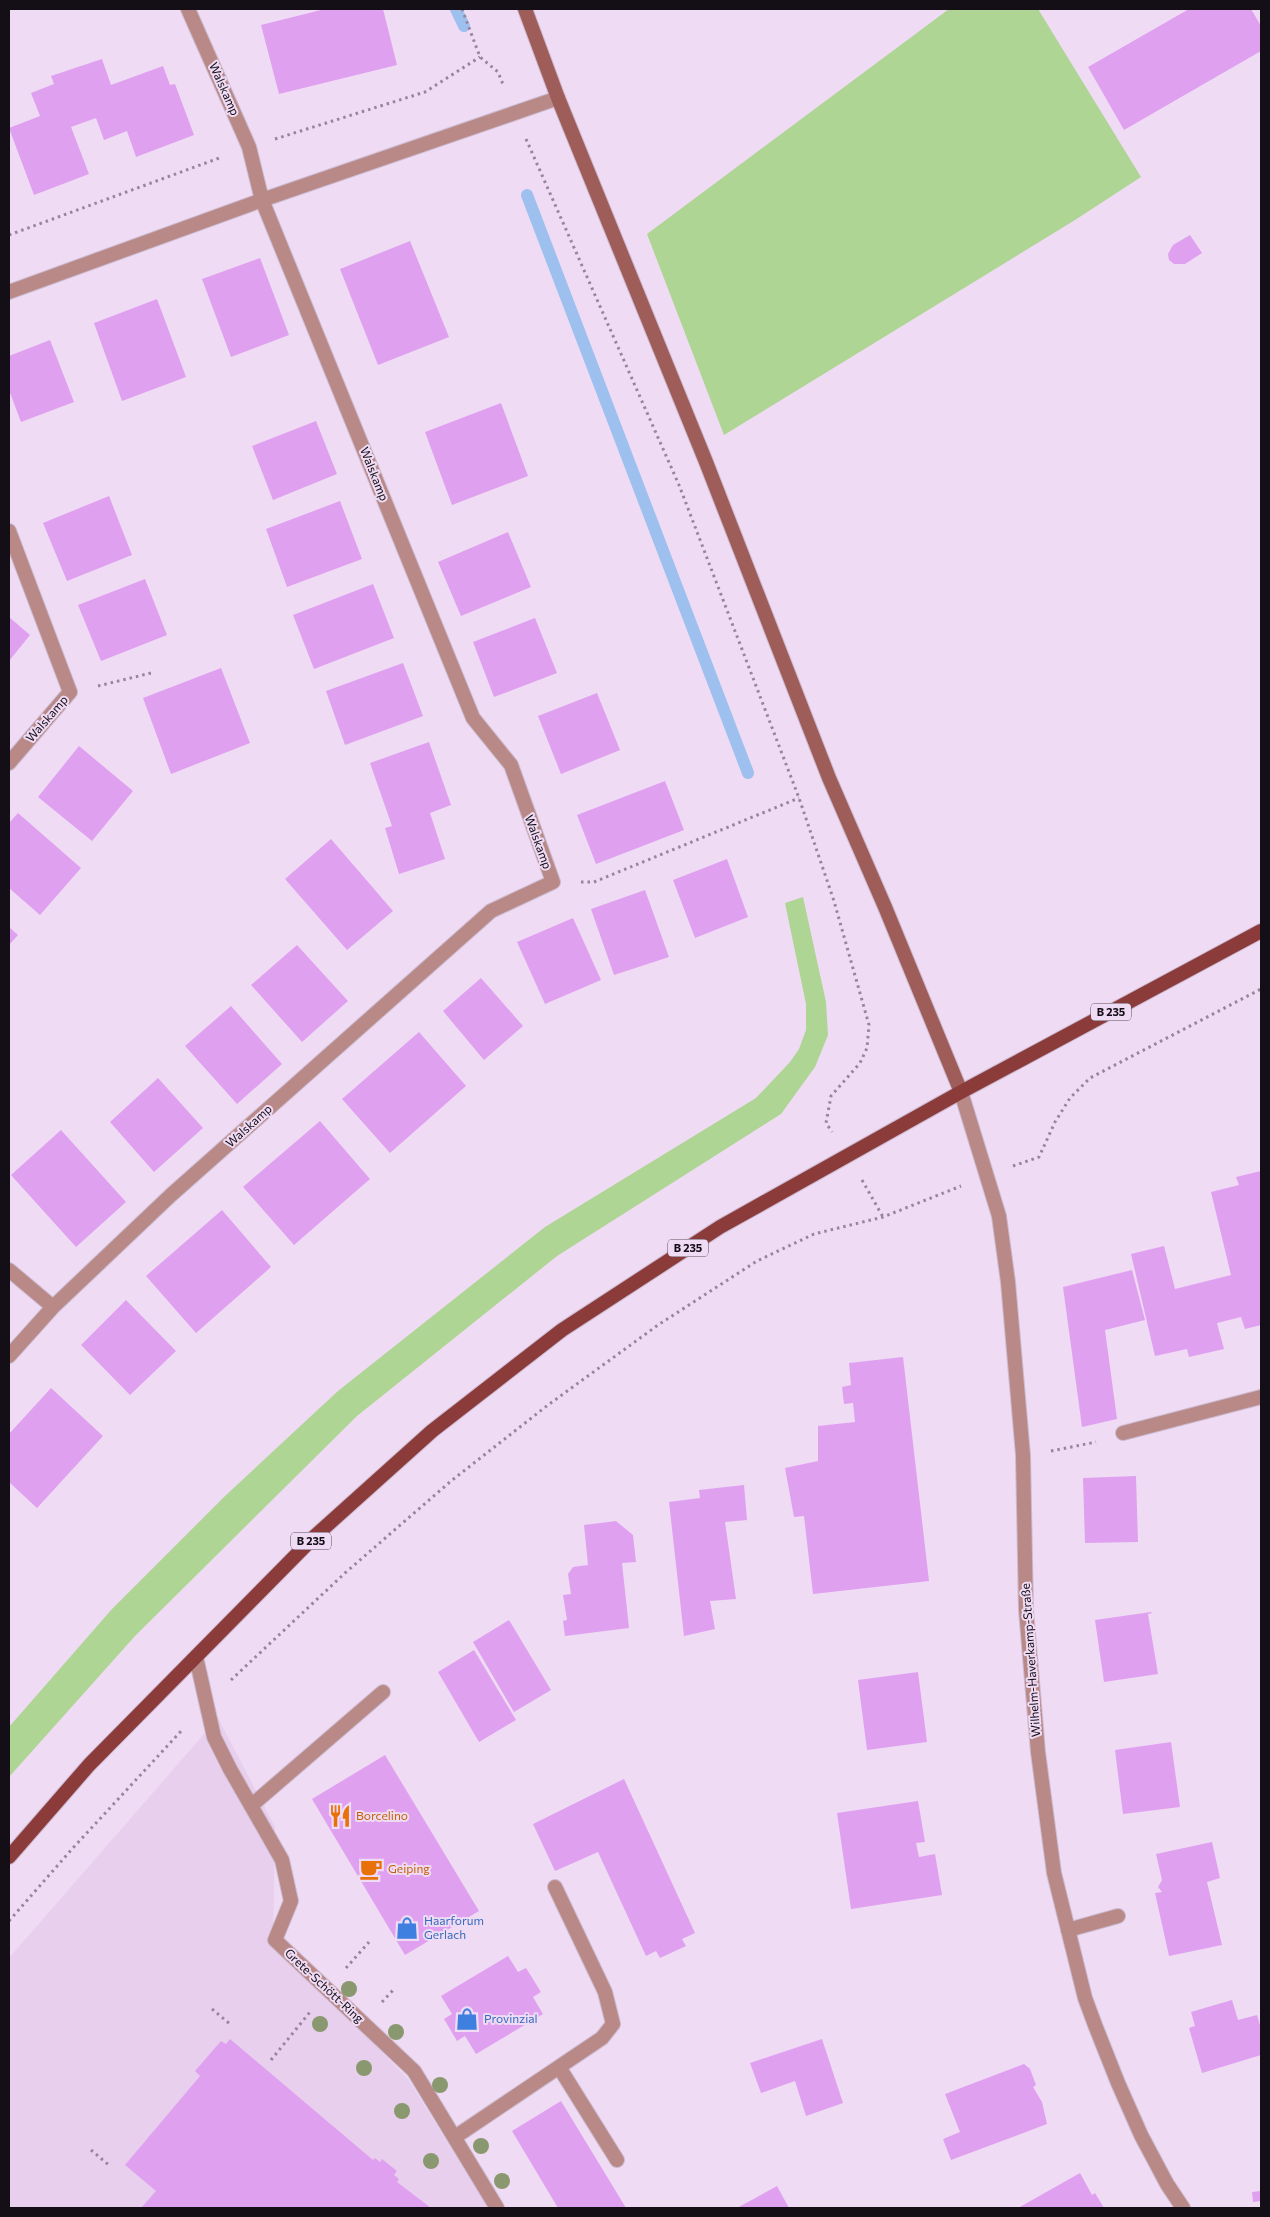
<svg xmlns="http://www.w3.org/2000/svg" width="1270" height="2217" font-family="Commissioner,sans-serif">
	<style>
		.built { fill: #e8cfee }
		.green { fill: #aed593 }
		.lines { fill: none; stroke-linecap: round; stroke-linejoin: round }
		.stream { stroke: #9dc0ef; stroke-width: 12 }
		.building { fill: #e0a0f0 }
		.service-casing { stroke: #ccbad0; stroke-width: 16 }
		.minor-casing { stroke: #ccbad0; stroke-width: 16 }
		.tertiary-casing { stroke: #ccbad0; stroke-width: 16 }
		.secondary-casing { stroke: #ccbad0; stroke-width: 16 }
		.primary-casing { stroke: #ccbad0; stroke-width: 16 }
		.path { stroke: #958799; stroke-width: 3; stroke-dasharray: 2.5 4; stroke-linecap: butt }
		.service { stroke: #b88986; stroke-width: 14 }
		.minor { stroke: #b88986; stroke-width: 14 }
		.tertiary { stroke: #b88986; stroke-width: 14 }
		.secondary { stroke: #9f5d5a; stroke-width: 14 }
		.primary { stroke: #8b3b3a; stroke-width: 14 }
		.tree { fill: #89986e }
		.labels { text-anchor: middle; stroke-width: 4; stroke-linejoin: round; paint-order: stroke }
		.shield { fill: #efdbf4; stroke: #564c59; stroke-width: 1 }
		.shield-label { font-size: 11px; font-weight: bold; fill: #140e16 }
		.street-label { font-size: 12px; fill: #140e16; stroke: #efdbf4 }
		.food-label { font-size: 12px; fill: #c56008; stroke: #efdbf4; text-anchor: start }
		.shop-label { font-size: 12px; fill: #366cbe; stroke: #efdbf4; text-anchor: start }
	</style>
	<rect width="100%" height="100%" fill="#efdbf4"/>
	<path class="built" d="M218,1718L275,1827L273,1941L408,2079L488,2208H9V1958Z"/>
	<path class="green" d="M949,9H1038L1141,177L1075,220L724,435L647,234Z
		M803,897L826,1002L828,1035L815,1067L781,1114L557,1256L357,1416L135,1636L9,1777V1727L112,1609L224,1497L338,1391L545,1227L756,1098L790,1062L799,1049L806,1030V1004L785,903Z"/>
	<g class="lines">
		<path class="stream" d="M456,9L464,26
			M527,195L748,773"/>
	</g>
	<path class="building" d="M325,9H383L397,65L279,94L261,25Z
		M1189,9H1251L1261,26V51L1124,130L1088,67Z
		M102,59L111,85L163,66L170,85L175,84L194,135L136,157L127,131L104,140L96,118L71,127L89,174L34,195L9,128L40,116L31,93L54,84L51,76Z
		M1190,235L1202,253L1185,264H1174L1169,260L1168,254L1173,245Z
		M410,241L449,337L378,365L340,269Z
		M260,258L289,335L231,357L202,279Z
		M157,299L186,377L122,401L94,323Z
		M50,340L74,402L21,422L9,390V356Z
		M501,403L528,476L452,505L425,432Z
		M316,421L337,474L273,500L252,446Z
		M109,496L132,555L67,581L43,523Z
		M340,501L362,559L287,587L266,529Z
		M508,532L531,587L461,616L438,562Z
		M145,579L167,635L101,661L78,605Z
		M373,584L394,638L314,669L293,615Z
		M9,617L30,635L9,661Z
		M535,618L557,673L494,697L473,642Z
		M403,663L423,716L345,745L326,691Z
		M221,668L250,743L171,774L143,698Z
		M597,693L620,750L561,774L538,716Z
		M429,742L451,805L430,813L445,859L399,874L385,828L392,826L370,763Z
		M79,746L133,791L92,841L38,797Z
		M665,781L684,830L596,864L577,815Z
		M18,813L81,868L40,915L9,888V823Z
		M331,839L393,911L347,950L285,879Z
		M727,859L748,917L695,938L673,880Z
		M645,890L669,957L614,975L591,909Z
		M573,918L601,980L545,1004L517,942Z
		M9,927L18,935L9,945Z
		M297,945L348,1001L302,1042L251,985Z
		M481,978L523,1026L484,1060L443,1011Z
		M231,1006L282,1064L237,1104L185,1046Z
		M419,1032L466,1086L390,1153L342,1099Z
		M158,1078L203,1128L154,1172L110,1122Z
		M320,1121L370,1179L294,1245L243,1187Z
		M61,1130L126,1202L76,1247L11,1175Z
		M1261,1171V1325L1245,1329L1241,1317L1217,1323L1224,1349L1189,1357L1187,1349L1155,1356L1131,1254L1164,1246L1175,1289L1231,1275L1211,1192L1239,1185L1236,1177Z
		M222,1210L271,1267L196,1333L146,1276Z
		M1132,1270L1145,1320L1105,1330L1117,1419L1082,1427L1063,1287Z
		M126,1300L176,1351L130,1395L81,1345Z
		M903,1357L929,1581L813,1594L804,1516L794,1517L785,1468L818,1461V1426L855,1422L853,1403L844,1404L842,1387L851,1385L849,1363Z
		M51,1388L103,1436L37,1508L9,1482V1434Z
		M1136,1476L1138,1542L1085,1543L1083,1478Z
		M744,1485L747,1520L725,1522L736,1599L710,1601L715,1629L684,1636L669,1502L700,1498L699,1490Z
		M616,1521L633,1535L636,1562L622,1563L629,1628L565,1636L563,1621L567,1620L563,1595L571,1594L568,1574L573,1567L588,1565L584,1525Z
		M1151,1612L1152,1613L1148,1614L1158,1674L1104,1682L1095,1620Z
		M509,1620L551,1690L514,1712L473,1642Z
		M474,1650L516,1720L479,1742L438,1672Z
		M918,1672L927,1742L867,1750L858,1680Z
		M1171,1742L1180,1807L1123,1814L1115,1750Z
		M385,1755L479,1911L405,1955L312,1799Z
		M624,1779L695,1933L682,1939L686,1946L660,1958L656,1951L646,1956L598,1852L555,1871L533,1824Z
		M918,1801L925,1842L916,1843L919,1857L935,1854L942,1895L851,1909L837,1813Z
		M1212,1842L1220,1878L1207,1882L1222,1945L1169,1956L1155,1893L1162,1892L1158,1887L1162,1880L1156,1854Z
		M508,1956L518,1972L526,1968L541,1992L533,1997L543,2014L476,2054L465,2036L457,2041L444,2019L452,2014L441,1996Z
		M1232,2000L1238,2020L1257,2015L1261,2029V2055L1202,2073L1189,2028L1195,2026L1191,2012Z
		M230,2039L373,2160L375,2158L380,2162L382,2159L397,2171L394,2175L399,2179L397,2182L431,2208H141L156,2191L125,2165L200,2076L195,2071L221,2041L226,2044Z
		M822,2039L843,2103L806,2116L795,2081L761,2093L750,2063Z
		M1024,2064L1030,2069L1036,2085L1033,2087L1042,2102L1047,2124L951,2160L943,2139L960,2132L945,2094Z
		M561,2101L626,2208H558L512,2131Z
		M1080,2173L1092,2195L1095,2193L1104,2208H1018Z
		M777,2186L789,2208H737Z
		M1261,2191V2201L1253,2202L1252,2192Z"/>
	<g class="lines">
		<defs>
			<path id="service" d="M1123,1433L1261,1397
				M252,1805L383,1692
				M1068,1930L1118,1916
				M559,2067L617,2160
				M455,2137L602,2038L613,2024L605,1992L555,1887"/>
			<path id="minor" d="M9,292L262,200L558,98
				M9,531L70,692L9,763
				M9,1270L53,1307
				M9,1356L53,1307L171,1195L491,911L553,882L511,765L473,718L262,200L249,147L188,9
				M196,1657L214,1737L230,1769L282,1860L291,1901L275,1940L414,2071L497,2208"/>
			<path id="tertiary" d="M961,1092L999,1216L1008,1282L1023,1455L1026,1610L1038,1752L1054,1873L1085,1998L1095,2025L1118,2083L1141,2135L1167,2184L1183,2208"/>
			<path id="secondary" d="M525,9L558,98L706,462L829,778L885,907L961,1092"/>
			<path id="primary" d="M9,1857L89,1765L314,1537L432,1431L562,1330L720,1227L961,1092L1261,931"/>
		</defs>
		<use href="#service" class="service-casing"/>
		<use href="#minor" class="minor-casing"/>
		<use href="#tertiary" class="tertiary-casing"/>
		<use href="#secondary" class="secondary-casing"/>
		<use href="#primary" class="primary-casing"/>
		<path class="path" d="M462,9L480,57L498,72L504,87
			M275,139L425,92L480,57
			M526,139L679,485L799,798L834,901L869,1025L867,1048L860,1063L831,1096L826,1123L832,1132
			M9,235L222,157
			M98,686L151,673
			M581,882H594L799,798
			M1013,1166L1039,1157L1055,1122L1070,1098L1090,1078L1261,989
			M862,1180L883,1217
			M1051,1451L1096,1442
			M231,1680L345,1573L451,1481L548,1405L658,1325L757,1261L814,1234L883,1217L961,1186
			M9,1921L72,1849L183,1729
			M346,1968L369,1942
			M382,2002L395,1988
			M212,2009L230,2024
			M271,2060L310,2012
			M91,2150L110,2166"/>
		<use href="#service" class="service"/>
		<use href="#minor" class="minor"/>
		<use href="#tertiary" class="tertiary"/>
		<use href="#secondary" class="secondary"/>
		<use href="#primary" class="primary"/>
	</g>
	<g class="tree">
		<circle cx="349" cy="1989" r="8"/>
		<circle cx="320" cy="2024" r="8"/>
		<circle cx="396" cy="2032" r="8"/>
		<circle cx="364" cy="2068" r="8"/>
		<circle cx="440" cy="2085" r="8"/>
		<circle cx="402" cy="2111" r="8"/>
		<circle cx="481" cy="2146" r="8"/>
		<circle cx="431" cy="2161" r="8"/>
		<circle cx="502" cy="2181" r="8"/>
	</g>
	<defs>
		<symbol id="restaurant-bare" viewBox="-9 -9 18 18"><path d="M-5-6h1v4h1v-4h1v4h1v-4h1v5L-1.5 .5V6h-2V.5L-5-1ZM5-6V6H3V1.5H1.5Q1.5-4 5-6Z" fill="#e8710a" stroke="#efdbf4" stroke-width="2.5" paint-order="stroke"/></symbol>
		<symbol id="cafe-bare" viewBox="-9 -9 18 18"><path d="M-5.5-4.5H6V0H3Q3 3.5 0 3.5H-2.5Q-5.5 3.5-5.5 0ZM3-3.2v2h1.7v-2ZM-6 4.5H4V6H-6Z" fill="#e8710a" stroke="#efdbf4" stroke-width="2.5" paint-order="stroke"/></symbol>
		<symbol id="shop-bare" viewBox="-9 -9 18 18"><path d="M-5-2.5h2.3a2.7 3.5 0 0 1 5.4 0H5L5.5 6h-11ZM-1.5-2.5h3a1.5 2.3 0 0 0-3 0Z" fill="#3f7fe0" stroke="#efdbf4" stroke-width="2.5" paint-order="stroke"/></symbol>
	</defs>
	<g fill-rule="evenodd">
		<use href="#restaurant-bare" x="324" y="1800" width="32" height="32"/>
		<use href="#cafe-bare" x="355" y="1853" width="32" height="32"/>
		<use href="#shop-bare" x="391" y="1912" width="32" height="32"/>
		<use href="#shop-bare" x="451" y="2003" width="32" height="32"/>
	</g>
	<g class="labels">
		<g class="shield">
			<rect x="1091" y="1003.5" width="40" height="17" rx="4"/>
			<rect x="668" y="1239.5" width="40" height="17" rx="4"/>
			<rect x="291" y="1532.5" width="40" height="17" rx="4"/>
		</g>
		<g class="shield-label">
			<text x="1111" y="1016">B 235</text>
			<text x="688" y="1252">B 235</text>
			<text x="311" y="1545">B 235</text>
		</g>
		<g class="street-label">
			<text transform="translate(224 89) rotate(66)" y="4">Walskamp</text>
			<text transform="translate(374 474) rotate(68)" y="4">Walskamp</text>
			<text transform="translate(47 719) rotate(-49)" y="4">Walskamp</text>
			<text transform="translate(538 842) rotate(70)" y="4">Walskamp</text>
			<text transform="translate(249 1126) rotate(-42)" y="4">Walskamp</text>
			<text transform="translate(1031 1660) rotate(-94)" y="4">Wilhelm-Haverkamp-Straße</text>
			<text transform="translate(324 1986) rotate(43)" y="4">Grete-Schött-Ring</text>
		</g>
		<g class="food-label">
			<text x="356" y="1820">Borcelino</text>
			<text x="388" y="1873">Geiping</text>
		</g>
		<g class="shop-label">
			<text x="424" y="1925">Haarforum<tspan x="424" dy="14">Gerlach</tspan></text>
			<text x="484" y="2023">Provinzial</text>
		</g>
	</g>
	<rect width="1270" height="2217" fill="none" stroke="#140e16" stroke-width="20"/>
</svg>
